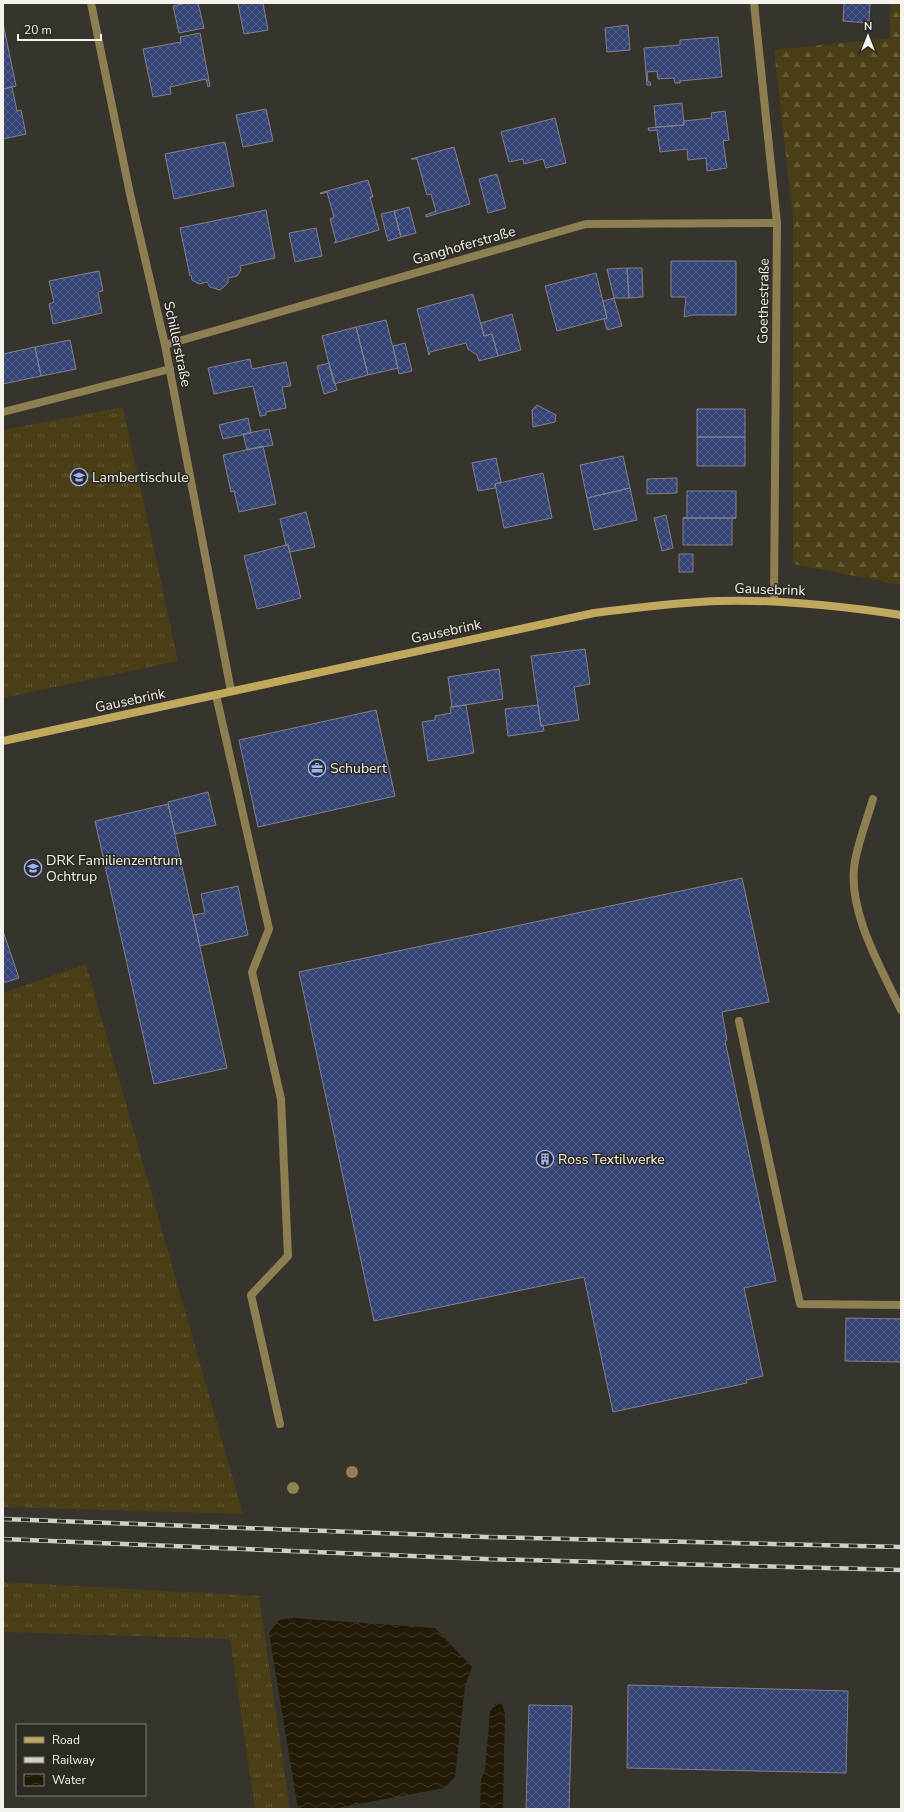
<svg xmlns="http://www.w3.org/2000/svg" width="904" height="1812" font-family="'Nunito Sans',sans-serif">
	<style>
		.grass { fill: url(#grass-tufts) }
		.forest { fill: url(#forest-firs) }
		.water { fill: url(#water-waves) }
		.building { fill: url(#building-cross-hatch); stroke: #7e8189 }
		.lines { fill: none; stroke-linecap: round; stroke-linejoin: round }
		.service { stroke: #8d7f51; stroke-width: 8 }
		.minor { stroke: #8d7f51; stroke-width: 8 }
		.secondary { stroke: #c0a95d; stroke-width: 8 }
		.rail-casing { stroke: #cfcec9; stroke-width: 4.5 }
		.rail { stroke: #2c2a23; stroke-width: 3; stroke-dasharray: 9; stroke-linecap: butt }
		.tree { fill: #92824c }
		.labels { text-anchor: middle; stroke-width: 3; stroke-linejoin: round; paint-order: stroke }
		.street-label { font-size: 14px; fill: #f3f2ed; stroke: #2c2a23 }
		.poi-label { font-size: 14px; fill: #f3f2ed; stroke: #2c2a23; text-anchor: start }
	</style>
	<defs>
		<pattern id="grass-tufts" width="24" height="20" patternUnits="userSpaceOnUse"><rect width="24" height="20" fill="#493e16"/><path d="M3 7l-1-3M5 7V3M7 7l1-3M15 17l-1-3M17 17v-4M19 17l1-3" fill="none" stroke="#645a38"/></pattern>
		<pattern id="forest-firs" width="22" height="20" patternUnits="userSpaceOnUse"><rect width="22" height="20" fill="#493e16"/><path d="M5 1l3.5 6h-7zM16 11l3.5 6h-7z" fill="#645a38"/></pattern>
		<pattern id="water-waves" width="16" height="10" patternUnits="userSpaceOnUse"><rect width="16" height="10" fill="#211b06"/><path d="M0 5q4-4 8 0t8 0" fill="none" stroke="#423d2b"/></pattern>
		<pattern id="building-cross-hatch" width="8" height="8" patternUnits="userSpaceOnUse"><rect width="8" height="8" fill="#354375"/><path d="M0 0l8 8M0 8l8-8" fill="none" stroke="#535f89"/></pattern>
	</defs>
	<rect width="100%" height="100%" fill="#36342d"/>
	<path class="grass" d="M123,407L178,661L3,698V430Z
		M86,964L243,1514L3,1507V993Z
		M3,1582L259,1596L290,1809H255L230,1639L3,1632Z"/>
	<path class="forest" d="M890,3H901V585L793,564V218L774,50L890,38Z"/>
	<path class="water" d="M293,1618L435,1628L472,1667L465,1686L455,1777L444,1788L332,1809H298L269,1633L279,1620Z
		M501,1702L505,1713L503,1809H480L481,1780L485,1770L490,1712L495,1704Z"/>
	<path class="building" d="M187,3H198L204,28L179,33L173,6Z
		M242,3H263L268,30L244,34L238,4Z
		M844,3H870L869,23L843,21Z
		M3,23L16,86L3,89Z
		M628,25L630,50L607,52L605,28Z
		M200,33L210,86L208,87L206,79L170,87L171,94L153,97L143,49L181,42L180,37Z
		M718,37L722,77L680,81V83H675L674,78L658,79L657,71L647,72L648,82H650L651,85H647L644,48L680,45V40Z
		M12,87L17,111L21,110L26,134L3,139V89Z
		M682,103L684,125L656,127L654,106Z
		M266,109L273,141L243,147L236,115Z
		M725,111L729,140L723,141L727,168L707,171L706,158L688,160L687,149L660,152L657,130L649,131L648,128L684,125V121L712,118L711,113Z
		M555,118L566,163L546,168L543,159L524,164L523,159L509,162L501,132Z
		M225,142L234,186L174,199L165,154Z
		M454,147L470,204L426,217V215L436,211L431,194L427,195L417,159H411Z
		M497,174L506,208L488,213L479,179Z
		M368,180L373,197H370L379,230L334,243L336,241L330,219L334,217L327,192L321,194L320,193Z
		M409,207L416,233L401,237L394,211Z
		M266,210L275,258L240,266L241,270L237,276L228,278V283L220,290L210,287L207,282L199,284L192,280L191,275L190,276L180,228Z
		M394,211L401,237L388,241L381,214Z
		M316,228L322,256L295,262L289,233Z
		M671,261H736V315H692L684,317L686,297H671Z
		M627,268H642L643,297L629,298Z
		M627,268L629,298H614L607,269Z
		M99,271L103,291L98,292L102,313L53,324L49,304L54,302L49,281Z
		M596,273L607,318L557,331L545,286Z
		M473,294L484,336L492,334L498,356L479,361L477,355L468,349L466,343L430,352L429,355L417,309Z
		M614,298L622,326L607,330L604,319L607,318L603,301Z
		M512,314L521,350L498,356L492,334L484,336L481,323Z
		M386,320L398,368L368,375L356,327Z
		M356,327L368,375L334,384L322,336Z
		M70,340L76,369L41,376L35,347Z
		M405,343L412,371L399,374L393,346Z
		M35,347L41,376L3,384V354Z
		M250,359L252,369L286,362L291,386L282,387L286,408L266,412V415L260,416L253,386L214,394L208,368Z
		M329,363L337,390L324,394L317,366Z
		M537,405L556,415L555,422L533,427L532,410Z
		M697,409H745V437H697Z
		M248,418L251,433L223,439L219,425Z
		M269,429L273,445L247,450L243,434Z
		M697,437H745V466H697Z
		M263,446L276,504L239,512L234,491L231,492L223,455Z
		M623,456L630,488L587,498L580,465Z
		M496,458L501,482L495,484V488L478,491L472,463Z
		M543,473L552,518L504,528L495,484Z
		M677,478V493L647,494V479Z
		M630,488L637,520L594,530L587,498Z
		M687,491H736V518H683L687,517Z
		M306,512L315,547L290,552L288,545H286L280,519Z
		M666,515L673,548L662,551L654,518Z
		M683,518H736L732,519V545H683Z
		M286,545H288L301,598L257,609L244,556Z
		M679,554H693V572H679Z
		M585,649L590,684L574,687L579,720L541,726L531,656Z
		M499,669L503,699L452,707L448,677Z
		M466,705L474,753L428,761L422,722L435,720V716L451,713L450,707Z
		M538,705L541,726L543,725L544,731L508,736L505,709Z
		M376,710L395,796L258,827L239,740Z
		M208,792L216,825L175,834L168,802Z
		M168,804L227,1068L154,1084L95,821Z
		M742,878L769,1002L722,1012L727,1040L725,1041L776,1281L744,1288L763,1376L746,1380L747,1383L613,1412L584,1277L374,1321L299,972Z
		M238,886L248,935L200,946L193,915L205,913L201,894Z
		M3,931L19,978L3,983Z
		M846,1318L901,1319V1362L845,1361Z
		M628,1685L848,1691L846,1773L627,1768Z
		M529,1705L572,1706L569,1809H526Z"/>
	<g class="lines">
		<path class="service" d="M3,412L170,369
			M216,695L269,929L252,972L281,1099L288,1256L251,1295L280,1424
			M873,799C867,819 859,840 855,861C846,909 881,968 901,1010
			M739,1021L800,1304L901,1305"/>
		<path class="minor" d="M91,3L130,194L165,345L231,691
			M754,3L777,223L774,601
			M165,345L586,224L777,223"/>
		<path class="secondary" d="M3,741L594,613C636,608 677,602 719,601C780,599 841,606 901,615"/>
		<defs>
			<path id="rail" d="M3,1519L486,1537L901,1547
				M3,1539L485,1559L901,1570"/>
		</defs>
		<use href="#rail" class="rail-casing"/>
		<use href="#rail" class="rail"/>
	</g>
	<g class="tree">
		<circle cx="352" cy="1472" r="6"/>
		<circle cx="293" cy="1488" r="6"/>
	</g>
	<defs>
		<symbol id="school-ring" viewBox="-11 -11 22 22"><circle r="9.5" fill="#2c2a23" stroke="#9db4fd" stroke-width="1.5"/><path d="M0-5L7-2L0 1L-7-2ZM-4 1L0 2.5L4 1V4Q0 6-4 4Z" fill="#9db4fd"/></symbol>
		<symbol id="office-ring" viewBox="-11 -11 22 22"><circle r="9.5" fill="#2c2a23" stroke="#9db4fd" stroke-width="1.5"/><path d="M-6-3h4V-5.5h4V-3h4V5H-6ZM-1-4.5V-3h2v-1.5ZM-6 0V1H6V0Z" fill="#9db4fd"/></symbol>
		<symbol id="building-ring" viewBox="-11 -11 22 22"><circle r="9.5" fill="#2c2a23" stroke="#9db4fd" stroke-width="1.5"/><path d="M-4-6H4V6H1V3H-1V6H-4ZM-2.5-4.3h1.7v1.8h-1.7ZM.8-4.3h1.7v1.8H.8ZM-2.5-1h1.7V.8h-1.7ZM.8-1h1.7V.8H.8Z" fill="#9db4fd"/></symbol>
	</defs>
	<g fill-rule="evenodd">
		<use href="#school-ring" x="69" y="467" width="20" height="20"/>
		<use href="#office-ring" x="307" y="758" width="20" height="20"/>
		<use href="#school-ring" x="23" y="858" width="20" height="20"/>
		<use href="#building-ring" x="535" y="1149" width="20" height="20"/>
	</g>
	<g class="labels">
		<g class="street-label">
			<text transform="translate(464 245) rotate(-16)" y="5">Ganghoferstraße</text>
			<text transform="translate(763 301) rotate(-89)" y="5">Goethestraße</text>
			<text transform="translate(178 344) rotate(78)" y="5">Schillerstraße</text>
			<text transform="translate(770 589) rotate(2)" y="5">Gausebrink</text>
			<text transform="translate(446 631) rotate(-12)" y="5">Gausebrink</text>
			<text transform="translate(130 700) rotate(-12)" y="5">Gausebrink</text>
		</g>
		<g class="poi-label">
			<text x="92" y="482">Lambertischule</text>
			<text x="330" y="773">Schubert</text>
			<text x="46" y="865">DRK Familienzentrum<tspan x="46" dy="16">Ochtrup</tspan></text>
			<text x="558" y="1164">Ross Textilwerke</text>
		</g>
	</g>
	<rect width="904" height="1812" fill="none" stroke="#f3f2ed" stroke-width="8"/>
	<rect x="16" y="1724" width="130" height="72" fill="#2c2a23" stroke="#7c7a74"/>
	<rect x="24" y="1737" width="20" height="6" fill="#c0a95d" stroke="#7c7a74"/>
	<text x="52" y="1744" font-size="12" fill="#f3f2ed">Road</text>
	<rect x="24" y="1757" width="20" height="6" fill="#cfcec9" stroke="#7c7a74"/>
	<text x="52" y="1764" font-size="12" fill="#f3f2ed">Railway</text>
	<rect x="24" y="1774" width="20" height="12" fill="url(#water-waves)" stroke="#7c7a74"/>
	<text x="52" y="1784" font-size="12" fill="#f3f2ed">Water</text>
	<g transform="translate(868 36)" stroke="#2c2a23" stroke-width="3" paint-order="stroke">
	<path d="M0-3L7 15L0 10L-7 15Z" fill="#f3f2ed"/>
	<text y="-6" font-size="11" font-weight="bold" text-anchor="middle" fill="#f3f2ed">N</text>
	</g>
	<path d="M18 34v6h83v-6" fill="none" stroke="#f3f2ed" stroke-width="2"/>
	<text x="24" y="34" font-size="12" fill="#f3f2ed" stroke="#2c2a23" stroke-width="3" paint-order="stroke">20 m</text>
</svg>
